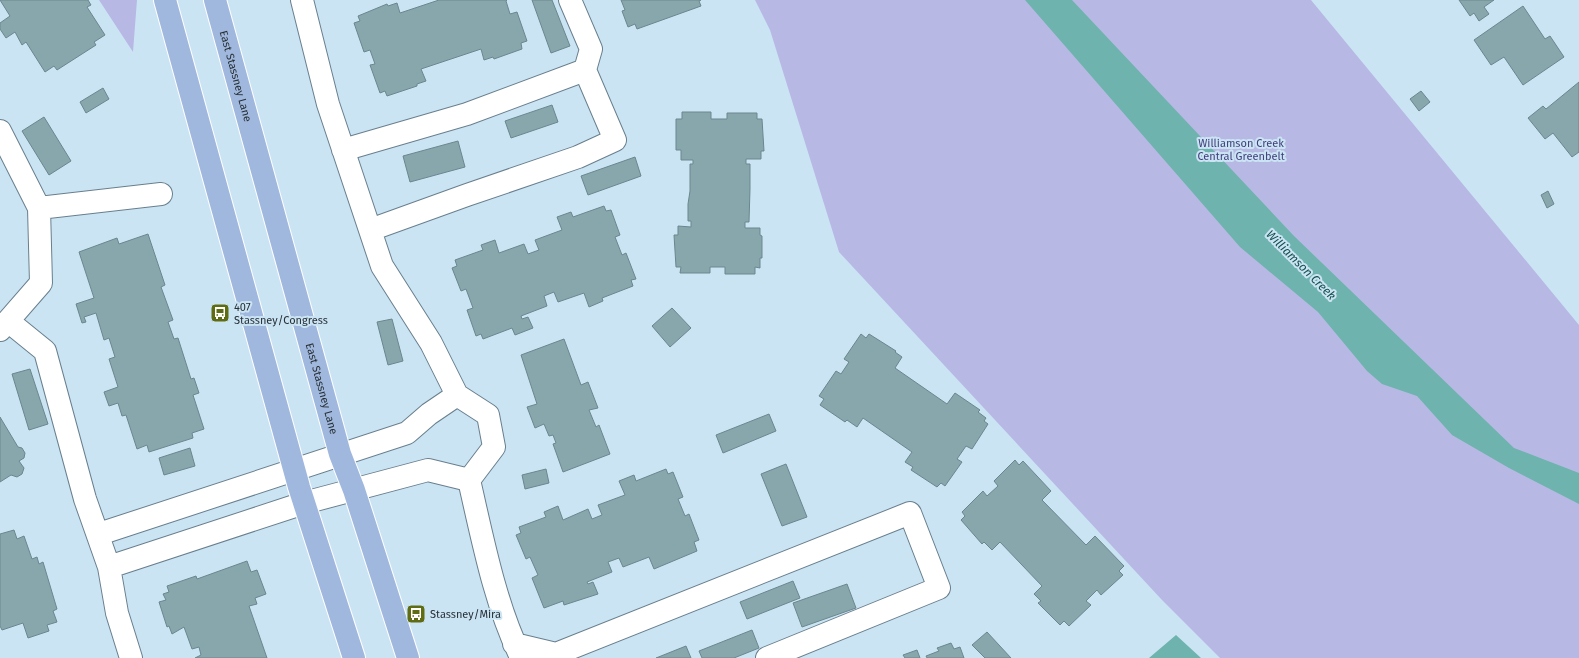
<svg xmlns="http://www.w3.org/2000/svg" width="1579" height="658" font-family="'Fira Sans',sans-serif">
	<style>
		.green { fill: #b7b9e4 }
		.water { fill: #6eb3ad }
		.building { fill: #88a7ad; stroke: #6a878d }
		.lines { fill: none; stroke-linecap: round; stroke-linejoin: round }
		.minor-casing { stroke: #687f8d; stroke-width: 24 }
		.major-casing { stroke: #fff; stroke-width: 24 }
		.minor { stroke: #fff; stroke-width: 22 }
		.major { stroke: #a0b8dd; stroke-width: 22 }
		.labels { text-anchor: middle; stroke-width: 4; stroke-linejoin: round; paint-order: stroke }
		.street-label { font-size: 11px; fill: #273036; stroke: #cbe4f4 }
		.park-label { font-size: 11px; fill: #413e7b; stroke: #cbe4f4 }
		.poi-label { font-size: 11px; fill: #273036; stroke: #cbe4f4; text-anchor: start }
		.water-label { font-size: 12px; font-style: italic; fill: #13504c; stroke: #cbe4f4 }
	</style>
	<rect width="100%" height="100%" fill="#cbe4f4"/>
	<path class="green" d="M99,0H137L133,52Z
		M755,0H1311L1579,325V658H1220L1162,600L839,252L770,30Z"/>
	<path class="water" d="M1025,0H1072L1294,236L1514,448L1579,473V504L1509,468L1452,435L1417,396L1382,384L1367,371L1318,312L1240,247Z
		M1176,635L1201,658H1149Z"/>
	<path class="building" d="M0,0H88L91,5L87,7L105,35L94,42L96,45L57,70L54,66L45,72L26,42L22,45L15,32L6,38L0,29V23L10,16Z
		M439,0H507L506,1L510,14L517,12L527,41L521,43L522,49L494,59L493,57L484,60L481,49L421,69L426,81L417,84V86L387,96L385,91L380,93L370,65L375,64L370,50L364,52L354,23L360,21L358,16L387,4L388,6L397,3L400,13Z
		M532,0H552L570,46L551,53Z
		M621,0H701L699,1L701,6L637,29L635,24L628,27L622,11L625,10Z
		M1459,0H1494L1484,7L1489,14L1479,21L1474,13L1470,16Z
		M1523,6L1545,39L1550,36L1564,57L1523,85L1504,57L1491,65L1474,40Z
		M1579,82V152L1572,157L1553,133L1545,139L1528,118L1543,106L1546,109Z
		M103,88L109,99L86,113L80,102Z
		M1421,91L1430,102L1419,111L1410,99Z
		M552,105L558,122L511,138L505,121Z
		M682,112H711V119H727V113H757V119H762L764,151H761V159H746V164H750V189L749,222H745V228H760V235L762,236V258H760V268L755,267V274H725V267H710V273H680L681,267H676L674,235H678V226L691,227V221H688V204L690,191V164H693V160H681V150H676V119H682Z
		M44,117L71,161L49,175L22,131Z
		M458,141L465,167L410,182L403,156Z
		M635,157L641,176L588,195L581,176Z
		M1548,191L1554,204L1547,208L1541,195Z
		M604,206L606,211L611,210L620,235L615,237L622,255L626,253L636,279L631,280L633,286L602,298L603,301L589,307L584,293L558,302L554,292L544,296L547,306L521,316L522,319L528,317L533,328L515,335L512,328L483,339L481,334L476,336L467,310L473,308L466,289L461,291L452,268L457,266L455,260L483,250L481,245L495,240L499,253L524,244L528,254L539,250L535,240L562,230L557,217L571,212L573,217Z
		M148,234L165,285L161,287L173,320L168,322L174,339L178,338L191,379L194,378L199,393L193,395L204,429L192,433L193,438L149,452L147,445L137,449L126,415L122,416L118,403L109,406L104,392L118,387L109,359L115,357L109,338L104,340L96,313L84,317L86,322L82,323L76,304L94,298L79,252L117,238L119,244Z
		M672,308L691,328L670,347L652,326Z
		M392,319L403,361L388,365L377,322Z
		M861,334L866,338L869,334L896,351L895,352L902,357L895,368L947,404L955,393L980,410L978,412L986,418L984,421L988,424L972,449L966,446L957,459L962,462L945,486L941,483L937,487L911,470L913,467L905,462L912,452L863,418L857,427L847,420L845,422L820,405L824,399L819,396L836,371L841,374L849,362L844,359Z
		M564,339L581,385L588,382L598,408L589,410L596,427L599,425L610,454L563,472L553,444L556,443L553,435L549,436L544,424L535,428L527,407L537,404L521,355Z
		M30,369L48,424L29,430L12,374Z
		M769,414L776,431L723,453L716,435Z
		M0,417L18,447L22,448L25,453L24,458L19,461L24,468L22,474L17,477L11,475L0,482Z
		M190,448L195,466L164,475L159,458Z
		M1015,460L1019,465L1023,461L1051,491L1042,500L1086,545L1095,536L1124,566L1119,571L1123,575L1101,595L1097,590L1086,601L1091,605L1069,626L1064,621L1060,625L1038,603L1041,601L1034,594L1042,586L1000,542L992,550L984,542L982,544L961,520L965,516L962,512L983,491L987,496L998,486L994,481Z
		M786,464L807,517L782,526L761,474Z
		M546,469L549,483L525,489L522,475Z
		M666,469L668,474L673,472L683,497L678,499L685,516L689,514L699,540L694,542L697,551L654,569L649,557L623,567L619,558L608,562L612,572L587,582L588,584L593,582L598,594L564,605L563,601L544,608L532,578L538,575L530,557L526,559L516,535L521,533L519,527L546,517L544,512L558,506L563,520L588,509L592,519L602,515L598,505L625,495L619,481L634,475L636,481Z
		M14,530L17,539L24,536L32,559L37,557L39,564L43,562L57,609L53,611L57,622L47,625L49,631L28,638L23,623L2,630L0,626V534Z
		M247,561L251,572L257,570L266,594L255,598L257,604L249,606L267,658H195L201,655L199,647L192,649L184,627L172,634L169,626L167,627L159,602L166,600L163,594L169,592L167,586L196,576L197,579Z
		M793,581L800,598L747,619L740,602Z
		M847,584L856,608L802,627L793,603Z
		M752,630L759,648L734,658H702L699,651Z
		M987,632L1011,658H985L972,645Z
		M951,643L954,649L960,647L964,658H927L926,656L939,651L937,648Z
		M686,646L691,658H656Z
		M917,650L920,658H905L903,655Z"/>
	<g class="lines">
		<defs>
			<path id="minor" d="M302,0L328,104L382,266L431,343L457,395L488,415L494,447L469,480
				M0,131L39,208L41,283L0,330
				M343,150L467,114L585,70L591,49L570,0
				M39,208L161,194
				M370,230L467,195L578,157L615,140L585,70
				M8,321L45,351L85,499L109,567L117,613L131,658
				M469,480C482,536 495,605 521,657
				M99,534L407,433L429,414L457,395
				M109,567L304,503L428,470L469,480
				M514,644L556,654L910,513L939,588L767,658"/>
			<g id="major">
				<path d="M165,0L299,487L354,658"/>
				<path id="s1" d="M215,0L340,454L354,490L408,658"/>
			</g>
		</defs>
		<use href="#minor" class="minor-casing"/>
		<use href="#major" class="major-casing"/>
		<use href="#minor" class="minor"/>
		<use href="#major" class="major"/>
	</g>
	<defs>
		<symbol id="bus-square" viewBox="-11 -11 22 22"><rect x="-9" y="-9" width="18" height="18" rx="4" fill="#5f6c14" stroke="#cbe4f4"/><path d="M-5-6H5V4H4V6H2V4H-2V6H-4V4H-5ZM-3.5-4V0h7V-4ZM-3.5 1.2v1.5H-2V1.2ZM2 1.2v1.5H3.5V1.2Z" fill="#fff"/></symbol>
	</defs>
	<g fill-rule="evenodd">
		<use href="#bus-square" x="209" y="302" width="22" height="22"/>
		<use href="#bus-square" x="405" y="603" width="22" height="22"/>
	</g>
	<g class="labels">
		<g class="street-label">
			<text dy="4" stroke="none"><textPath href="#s1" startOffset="79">East Stassney Lane</textPath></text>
			<text dy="4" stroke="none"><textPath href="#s1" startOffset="403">East Stassney Lane</textPath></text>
		</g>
		<g class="park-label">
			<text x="1241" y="147">Williamson Creek<tspan x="1241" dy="13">Central Greenbelt</tspan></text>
		</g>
		<g class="poi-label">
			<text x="234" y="311">407<tspan x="234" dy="13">Stassney/Congress</tspan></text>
			<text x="430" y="618">Stassney/Mira</text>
		</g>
		<g class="water-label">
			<text transform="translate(1301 265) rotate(45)" y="4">Williamson Creek</text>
		</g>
	</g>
</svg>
